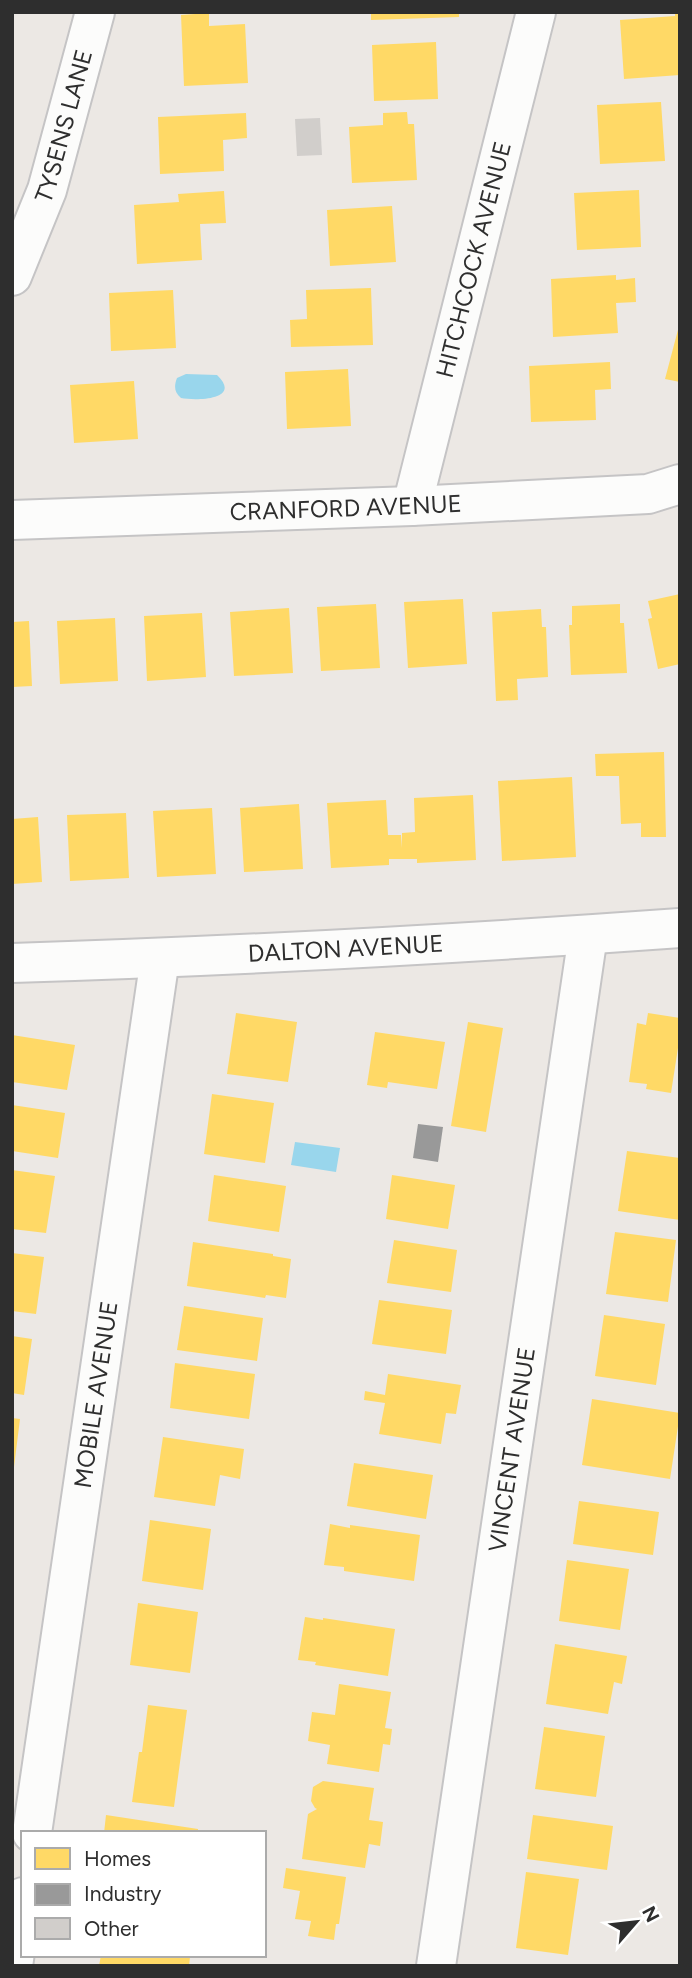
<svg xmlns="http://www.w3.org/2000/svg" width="692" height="1978" font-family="Figtree,sans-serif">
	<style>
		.water { fill: #99d6ec }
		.homes { fill: #ffd966 }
		.industry { fill: #999 }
		.building { fill: #d1cecb }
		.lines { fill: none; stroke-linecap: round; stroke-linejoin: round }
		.minor-casing { stroke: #c5c4c5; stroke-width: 42 }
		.minor { stroke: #fcfcfb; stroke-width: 38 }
		.labels { text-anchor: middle; stroke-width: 7; stroke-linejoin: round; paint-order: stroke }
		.street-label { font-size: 24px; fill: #2e2e2e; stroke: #fff }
	</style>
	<rect width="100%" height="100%" fill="#ece8e4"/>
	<path class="water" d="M186,374L217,375C243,400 196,401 181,398C174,392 174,386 177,378Z
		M295,1142L340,1148L336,1172L291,1165Z"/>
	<path class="homes" d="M371,12H459V17L371,20Z
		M675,12H680V75L624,79L620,20L675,16Z
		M209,13V26L245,24L248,83L184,86L181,15Z
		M436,42L438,99L374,101L372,45Z
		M661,102L665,161L600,164L597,105Z
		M407,112L408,124H414L417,180L352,183L349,127L383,125V113Z
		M246,113L247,138L223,140L224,171L160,174L158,117Z
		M639,190L641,247L577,250L574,193Z
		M224,191L226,223L200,224L202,260L137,264L134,205L179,202L178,194Z
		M392,206L396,262L330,266L327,210Z
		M616,275V280L635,278L636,302L616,303L618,333L553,337L551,279Z
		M371,288L373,345L291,347L290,320L307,319L306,290Z
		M173,290L176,348L111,351L109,293Z
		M679,326L680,327V382L665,379Z
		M610,362L611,389L595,390L596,420L531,422L529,366Z
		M348,369L351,426L287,429L285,372Z
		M134,381L138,439L74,443L70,385Z
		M680,594V664L658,669L648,619L652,618L648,601Z
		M463,599L467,664L408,668L404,602Z
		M376,604L380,668L321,671L317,607Z
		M620,604V623H624L627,673L571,675L569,625H572V606Z
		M289,608L293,673L234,676L230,612Z
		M541,609L542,627H546L548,677L517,679L518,700L496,701L492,612Z
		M202,613L206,677L147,681L144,616Z
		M115,618L118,681L60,684L57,621Z
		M29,621L32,686L12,687V622Z
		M664,752L666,837H641V823L621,824L619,776H596L595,754Z
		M572,777L576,857L502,861L498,781Z
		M473,795L476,860L417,863V859H389V865L331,868L327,803L386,800L388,835H401L402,848V833L415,832L414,798Z
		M299,804L303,869L244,872L240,808Z
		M212,808L216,874L157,877L153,811Z
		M126,813L129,878L70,881L67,815Z
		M38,817L42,882L12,884V819Z
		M236,1013L297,1022L288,1082L227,1074Z
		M648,1013L680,1018V1035L671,1093L646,1089L647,1084L629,1082L637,1023L646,1025Z
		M468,1022L503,1028L486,1132L451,1126Z
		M375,1032L445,1042L437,1089L388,1082L387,1088L367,1085Z
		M12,1035L75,1045L67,1090L12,1082Z
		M212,1094L274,1103L265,1163L204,1154Z
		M12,1105L65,1113L58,1158L12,1151Z
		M627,1151L680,1158V1220L618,1211Z
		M12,1170L55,1176L46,1233L12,1229Z
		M214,1175L286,1186L279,1232L208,1221Z
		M392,1175L455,1185L448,1229L386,1219Z
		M615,1232L676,1240L668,1302L606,1294Z
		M394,1240L457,1250L451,1292L387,1283Z
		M193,1242L273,1254V1256L291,1259L286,1298L266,1295L265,1298L187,1286Z
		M12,1253L44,1257L36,1314L12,1311Z
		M379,1300L452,1310L446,1354L372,1344Z
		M184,1306L263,1318L257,1361L177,1350Z
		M604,1315L665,1324L656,1385L595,1376Z
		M12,1336L32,1339L24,1395L12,1393Z
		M175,1363L255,1374L249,1419L170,1408Z
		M388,1374L461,1385L456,1414L446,1413L441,1444L379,1434L385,1403L364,1400L365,1391L385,1395Z
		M592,1399L680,1413L670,1479L582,1465Z
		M12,1418L20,1419L14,1467H12Z
		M163,1437L244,1449L240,1479L220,1475L215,1506L154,1497Z
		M354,1463L433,1475L426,1519L347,1506Z
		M579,1501L659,1512L653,1555L573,1544Z
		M150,1520L211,1529L203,1590L142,1581Z
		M330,1524L350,1528V1525L420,1535L414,1581L344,1571V1567L324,1565Z
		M567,1560L629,1569L620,1630L559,1621Z
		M138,1603L198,1612L190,1673L130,1665Z
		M305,1617L323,1620V1618L395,1629L388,1676L315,1665L316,1662L298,1660Z
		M555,1644L627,1656L622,1684L614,1682L608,1714L546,1704Z
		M339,1684L391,1692L385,1728L392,1729L390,1745L383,1744L379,1772L327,1764L330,1745L308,1741L312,1712L335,1715Z
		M148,1705L187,1710L174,1807L132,1802L139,1752H142Z
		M544,1727L605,1736L596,1797L535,1789Z
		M323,1781L374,1788L369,1820L383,1822L380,1846L369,1844L365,1868L302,1859L308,1814L317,1809L315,1808L311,1801L313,1787Z
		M106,1815L198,1829V1833H104Z
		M533,1815L613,1826L607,1870L527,1859Z
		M286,1868L346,1877L339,1924H336L334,1940L308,1936L311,1921L295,1919L300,1891L283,1888Z
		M526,1872L579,1879L568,1955L516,1948Z
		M101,1955H179L190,1957L189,1966H99Z"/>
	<path class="industry" d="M418,1124L443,1127L438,1162L413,1158Z"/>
	<path class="building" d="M320,118L322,155L297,156L295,119Z"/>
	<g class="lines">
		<defs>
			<g id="minor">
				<path id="s1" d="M12,276L47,190L95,12"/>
				<path id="s2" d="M412,506L536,12"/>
				<path id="s3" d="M12,520L412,506L648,494L680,484"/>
				<path id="s4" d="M12,963C235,956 458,944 680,928"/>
				<path id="s5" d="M32,1833L160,958"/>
				<path d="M13,1966L23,1897"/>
				<path id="s6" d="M436,1966L588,935"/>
			</g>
		</defs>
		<use href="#minor" class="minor-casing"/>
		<use href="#minor" class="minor"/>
	</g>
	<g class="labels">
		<g class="street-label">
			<text dy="8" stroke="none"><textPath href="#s1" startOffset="159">TYSENS LANE</textPath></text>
			<text dy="8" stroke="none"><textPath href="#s2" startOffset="254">HITCHCOCK AVENUE</textPath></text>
			<text dy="8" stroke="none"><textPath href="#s3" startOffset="334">CRANFORD AVENUE</textPath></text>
			<text dy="8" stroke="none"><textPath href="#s4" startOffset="334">DALTON AVENUE</textPath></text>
			<text dy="8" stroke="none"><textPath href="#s5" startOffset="443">MOBILE AVENUE</textPath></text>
			<text dy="8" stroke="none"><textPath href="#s6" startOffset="522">VINCENT AVENUE</textPath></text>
		</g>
	</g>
	<rect width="692" height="1978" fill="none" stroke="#2e2e2e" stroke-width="28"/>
	<rect x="21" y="1831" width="245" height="126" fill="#ffffff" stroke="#ababab" stroke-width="2"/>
	<rect x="35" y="1848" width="35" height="21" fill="#ffd966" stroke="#ababab" stroke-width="2"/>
	<text x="84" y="1866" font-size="21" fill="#2e2e2e">Homes</text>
	<rect x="35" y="1884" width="35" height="21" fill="#999999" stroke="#ababab" stroke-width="2"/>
	<text x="84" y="1901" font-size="21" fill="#2e2e2e">Industry</text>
	<rect x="35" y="1918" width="35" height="21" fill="#d1cecb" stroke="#ababab" stroke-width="2"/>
	<text x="84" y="1936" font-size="21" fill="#2e2e2e">Other</text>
	<g transform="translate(636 1922) rotate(62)" stroke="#ffffff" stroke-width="5" paint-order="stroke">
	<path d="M0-5L12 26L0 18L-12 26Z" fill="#2e2e2e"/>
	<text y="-10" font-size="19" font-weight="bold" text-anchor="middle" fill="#2e2e2e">N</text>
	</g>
</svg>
